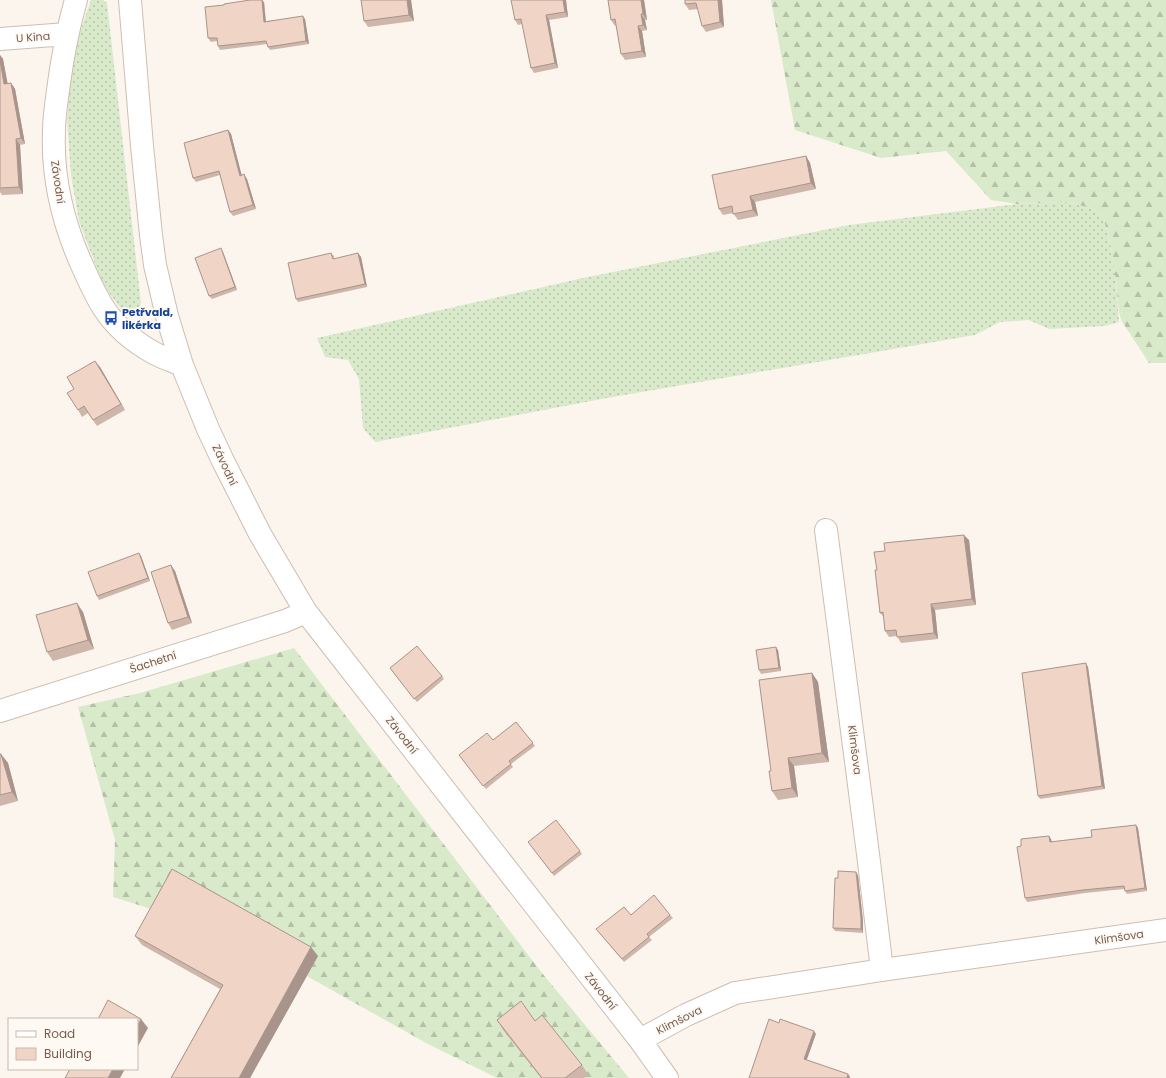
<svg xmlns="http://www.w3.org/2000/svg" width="1166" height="1078" font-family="Poppins,sans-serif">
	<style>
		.grass { fill: url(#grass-dots) }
		.forest { fill: url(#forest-firs) }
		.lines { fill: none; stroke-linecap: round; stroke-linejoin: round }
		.minor-casing { stroke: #cebdb1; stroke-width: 24 }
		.minor { stroke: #fff; stroke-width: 22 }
		.wall { fill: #ceb6aa }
		.shaded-wall { fill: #a8948b }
		.building { fill: #f0d4c6; stroke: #a8948b }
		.labels { text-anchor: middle; stroke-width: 3.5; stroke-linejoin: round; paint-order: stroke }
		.street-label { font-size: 11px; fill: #775b4f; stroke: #fef9f3 }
		.transit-label { font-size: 11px; font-weight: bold; fill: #164399; stroke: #fef9f3; text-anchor: start }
	</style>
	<defs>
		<pattern id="grass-dots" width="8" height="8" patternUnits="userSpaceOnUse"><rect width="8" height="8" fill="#d9eacb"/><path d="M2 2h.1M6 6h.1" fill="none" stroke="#b5c1a7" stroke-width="1.8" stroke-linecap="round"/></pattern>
		<pattern id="forest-firs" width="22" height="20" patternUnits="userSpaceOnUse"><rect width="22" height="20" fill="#d9eacb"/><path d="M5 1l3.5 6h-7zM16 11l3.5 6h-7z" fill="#b5c1a7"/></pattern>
	</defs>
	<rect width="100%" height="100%" fill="#fcf5ed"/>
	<path class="grass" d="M91,0H103L107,3L141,303L137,317L125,314L103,285L79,221L71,176L67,119L71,74L79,35Z
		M1066,202L1091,208L1104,219L1111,247L1116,281L1119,322L1105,326L1049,329L1029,320L1000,322L975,335L607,398L375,442L363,428L359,379L348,360L325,357L317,338L583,278L849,225L1017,204Z"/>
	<path class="forest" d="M771,0H1166V363H1149L1121,320L1119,312L1116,281L1111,247L1104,219L1091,208L1066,202L1017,204L991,200L946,151L881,158L795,130Z
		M294,648L542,973L629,1078H497L428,1044L244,941L151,909L113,897L115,840L78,707L140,693Z"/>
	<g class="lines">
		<defs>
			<path id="minor" d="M76,0C68,28 63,54 59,83C57,99 54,115 54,131C52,177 63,222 81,263C88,278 94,293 103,307C115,326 134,342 154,353C163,358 173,361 182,365
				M130,0L142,146L151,235L155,265L167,316L182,365L208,429L223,461L260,534L306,612L640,1040L667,1078
				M0,39L67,34
				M826,530L868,854L882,970
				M0,711L285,621L306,612
				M640,1040L686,1015L735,993L882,970L1166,930"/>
		</defs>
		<use href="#minor" class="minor-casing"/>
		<use href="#minor" class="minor"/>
	</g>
	<path class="wall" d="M361,0H411L414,21L368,27L364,21Z
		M511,0H566L568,17L549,20L558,68L534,73L531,68L522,24L518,25L515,20Z
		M608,0H644L647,20H645L647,30L642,31L646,57L625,60L621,54L616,25L615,26L611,20Z
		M685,0H722L724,27L706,32L702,26L698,9L689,10L685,4Z
		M264,2L266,21L305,19L309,44L270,50L268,47L267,44L220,50L218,46L217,41L211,42L208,38Z
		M0,55L3,59L7,84L11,83L15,89L25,144L20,145L23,194L2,195L0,192Z
		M228,130L231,134L241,175L247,179L256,209L233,216L230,212L220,175L196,182L193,178Z
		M806,156L810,163L816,189L755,202L758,216L738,220L733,213L723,215L719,209Z
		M223,252L237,290L212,299L209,296Z
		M331,253L334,256V259L358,253L361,257L367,287L298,302L296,299Z
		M100,367L125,410L97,426L88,413L82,417L78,410L74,389Z
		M969,540L976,605L935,610L938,639L901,643L897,636L889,637L885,631L884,617L880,613L877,570Z
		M141,556L150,581L99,600L97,596Z
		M175,571L192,623L172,630L168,623Z
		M83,612L94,649L53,661L47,652Z
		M778,650L781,671L761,674L759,670Z
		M1088,667L1105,789L1040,799L1038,796Z
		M392,671L442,676L444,679L417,702Z
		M812,673L818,682L829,762L794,766L798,797L778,800L772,791L771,771Z
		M516,722L535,746L511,764L513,767L486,789L461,758L493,740Z
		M0,754L8,763L18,801L0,806Z
		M1136,825L1138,828L1147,891L1127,894L1124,889L1085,893L1027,902L1025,898L1021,846L1049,836L1051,839L1052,842L1092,837Z
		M528,842L580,851L582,854L554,876Z
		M858,875L863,921V933L835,931L833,928Z
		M631,915H670L673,918L649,937L652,940L624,962L596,929Z
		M135,936L318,956L250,1078H171L220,989L142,945Z
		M497,1020L535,1021L582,1065L588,1074L584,1078H541L503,1030Z"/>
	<path class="shaded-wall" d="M262,0L264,2L266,25L264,22Z
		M407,0H411L414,21L409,15Z
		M563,0H566L568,17L565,12Z
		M641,0H644L647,20L643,14Z
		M718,0H722L724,27L720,22Z
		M641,14L645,20L647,30L643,25Z
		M546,15L549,20L558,68L555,63Z
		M303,16L305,19L309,44L306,41Z
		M638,26L642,31L646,57L642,51Z
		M0,55L3,59L9,90L4,84L0,60Z
		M11,83L15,89L25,144L21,138Z
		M228,130L231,134L243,180L240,176Z
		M16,139L20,145L23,194L19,187Z
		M806,156L810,163L816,189L811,183Z
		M244,174L247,179L256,209L253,205Z
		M750,196L755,202L758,216L753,210Z
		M221,248L223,252L237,290L235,287Z
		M358,253L361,257L367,287L365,284Z
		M95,361L100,367L125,410L121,404Z
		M964,535L969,540L976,605L972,599Z
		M139,553L141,556L150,581L148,578Z
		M171,565L175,571L192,623L188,617Z
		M77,603L83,612L94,649L88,640Z
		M931,604L935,610L938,639L934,633Z
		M776,647L778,650L781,671L779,668Z
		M1086,663L1088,667L1105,789L1102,786Z
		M812,673L818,682L829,762L822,753Z
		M1,754L8,763L18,801L12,792Z
		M788,758L794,766L798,797L792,788Z
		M1136,825L1138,828L1147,891L1145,888Z
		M1049,836L1051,839L1052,846L1050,842Z
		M856,872L858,875L863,921V933L861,929Z
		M311,947L318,956L250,1078H239Z
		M141,1019L148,1028L137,1048V1027Z
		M814,1031L816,1034L806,1062L804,1059Z
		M113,1069H125L120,1078H108Z
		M848,1074L850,1077V1078H847Z"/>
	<path class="building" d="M250,0H262L264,22L303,16L306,41L268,47L266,41L218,46L217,38H208L205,7L224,5V4Z
		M361,0H407L409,15L364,21Z
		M511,0H563L565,12L546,15L555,63L531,68L521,19L515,20Z
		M608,0H641L643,14H641L643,25L638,26L642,51L621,54L615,19L611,20Z
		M685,0H718L720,22L702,26L696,3L685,4Z
		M0,60L4,84L11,83L21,138L16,139L19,187L0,188Z
		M228,130L240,176L244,174L253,205L230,212L219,171L193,178L184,143Z
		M806,156L811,183L750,196L753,210L733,214L732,206L719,209L712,175Z
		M221,248L235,287L209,296L195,258Z
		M331,253L333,259L358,253L365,284L296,299L288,263Z
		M95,361L121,404L93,420L84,406L78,410L67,393L74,389L67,377Z
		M964,535L972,599L931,604L934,633L897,637L896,630L885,631L883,612L880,613L875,570H877L874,552L885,551L884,543Z
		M139,553L148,578L97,596L88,572Z
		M171,565L188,617L168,623L151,572Z
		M77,603L88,640L47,652L36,615Z
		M417,646L442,676L414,699L390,668Z
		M776,647L779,668L759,670L756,650Z
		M1086,663L1102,786L1038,796L1022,673Z
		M812,673L822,753L788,758L792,788L772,791L769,771H771L759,680Z
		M516,722L533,743L509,761L511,764L483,786L459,755L487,733L493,740Z
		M0,754H1L12,792L0,795Z
		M556,820L580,851L552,873L528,842Z
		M1136,825L1145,888L1125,891L1124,886L1083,890L1025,898L1017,847L1021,846V839L1049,836L1050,842L1092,837L1091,830Z
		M172,869L311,947L239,1078H171L223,985L135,936Z
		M838,871L856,872L861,918V929L833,928L835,878H838Z
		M654,895L670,915L647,934L649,937L622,959L596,929L624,907L631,915Z
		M108,1000L141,1019L137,1027V1019H98Z
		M521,1001L535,1021L542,1015L582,1065L565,1078H542L497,1020Z
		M769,1019L779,1023L780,1019L814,1031L804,1059L848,1074L847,1078H749Z
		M70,1069H113L108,1078H65Z"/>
	<defs>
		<symbol id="bus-bare" viewBox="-9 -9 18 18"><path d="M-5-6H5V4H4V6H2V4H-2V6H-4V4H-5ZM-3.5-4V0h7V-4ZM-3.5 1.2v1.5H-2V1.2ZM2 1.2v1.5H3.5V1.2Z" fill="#1a4fb4" stroke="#fef9f3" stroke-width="2.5" paint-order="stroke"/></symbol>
	</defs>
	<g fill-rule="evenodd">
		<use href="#bus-bare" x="101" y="308" width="20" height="20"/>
	</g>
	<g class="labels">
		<g class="street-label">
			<text transform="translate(33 37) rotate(-4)" y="4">U Kina</text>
			<text transform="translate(58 182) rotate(82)" y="4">Závodní</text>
			<text transform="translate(225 465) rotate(65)" y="4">Závodní</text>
			<text transform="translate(153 662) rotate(-18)" y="4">Šachetní</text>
			<text transform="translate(402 735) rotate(52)" y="4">Závodní</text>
			<text transform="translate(855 750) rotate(83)" y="4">Klimšova</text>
			<text transform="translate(1119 937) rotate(-8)" y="4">Klimšova</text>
			<text transform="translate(601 991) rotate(52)" y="4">Závodní</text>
			<text transform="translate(679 1020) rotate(-27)" y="4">Klimšova</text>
		</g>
		<g class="transit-label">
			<text x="122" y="316">Petřvald,<tspan x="122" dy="13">likérka</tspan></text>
		</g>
	</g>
	<rect x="8" y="1018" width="130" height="52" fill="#fef9f3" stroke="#c8bab1"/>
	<rect x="16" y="1031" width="20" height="6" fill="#ffffff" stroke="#c8bab1"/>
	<text x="44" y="1038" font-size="12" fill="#775b4f">Road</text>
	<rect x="16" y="1048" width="20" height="12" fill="#f0d4c6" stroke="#c8bab1"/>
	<text x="44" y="1058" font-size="12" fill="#775b4f">Building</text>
</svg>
